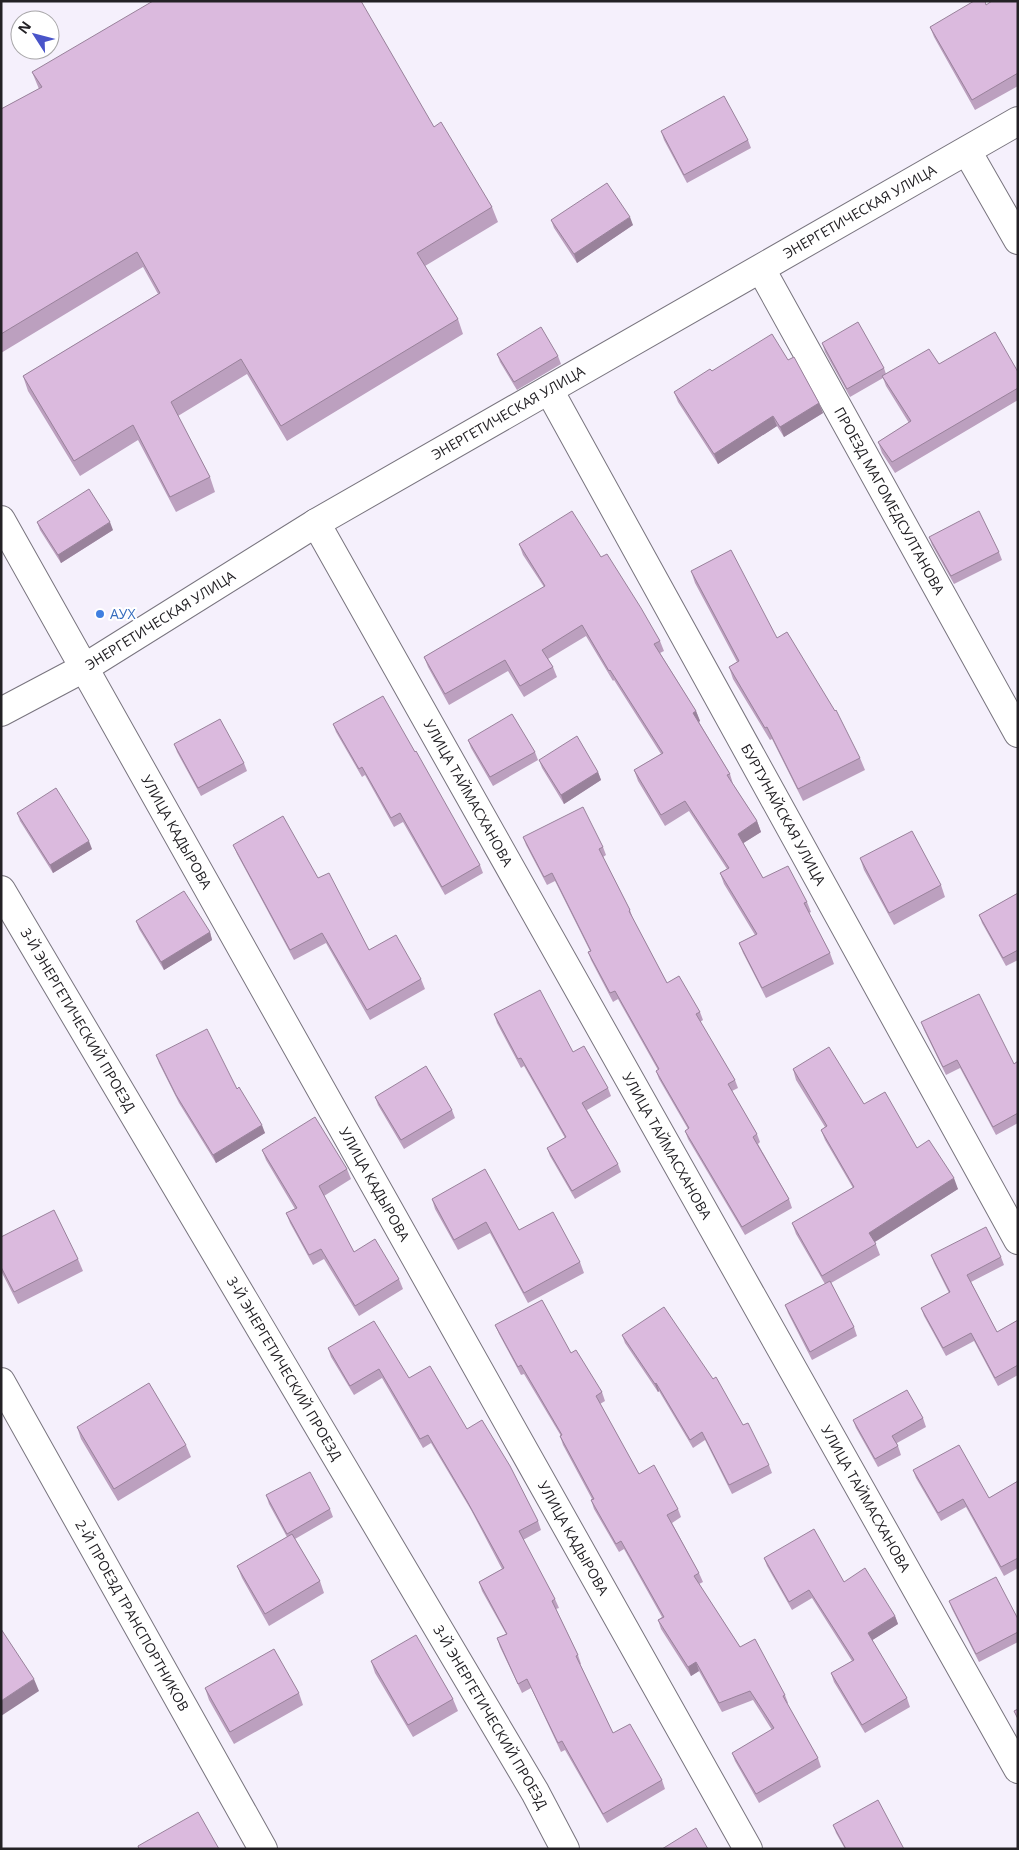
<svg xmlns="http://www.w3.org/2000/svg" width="1019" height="1850" font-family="'Open Sans',sans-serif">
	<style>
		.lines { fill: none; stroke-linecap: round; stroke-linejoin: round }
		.minor-casing { stroke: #78747e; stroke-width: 30 }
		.minor { stroke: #fff; stroke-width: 28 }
		.wall { fill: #bca0bf }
		.shaded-wall { fill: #99829b }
		.building { fill: #dbbade; stroke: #99829b }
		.shop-dot { fill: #3f7fe0; stroke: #fff; stroke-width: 2 }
		.labels { text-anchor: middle; stroke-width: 4; stroke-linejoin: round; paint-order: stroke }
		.street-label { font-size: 14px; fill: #232125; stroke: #fff }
		.shop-label { font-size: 14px; fill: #366cbe; stroke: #fff; text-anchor: start }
	</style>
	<rect width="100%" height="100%" fill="#f5f0fc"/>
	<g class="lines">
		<defs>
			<g id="minor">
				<path d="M967,151L1018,240"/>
				<path id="s1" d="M761,269L1018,733"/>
				<path id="s2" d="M549,390L1018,1240"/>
				<path id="s3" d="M1,520L748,1849"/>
				<path id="s4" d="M316,523L1018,1769"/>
				<path id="s5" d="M1,712L84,668L316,523L1018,121"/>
				<path id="s6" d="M1,890L535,1792L565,1849"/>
				<path id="s7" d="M1,1382L263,1849"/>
			</g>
		</defs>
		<use href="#minor" class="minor-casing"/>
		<use href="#minor" class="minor"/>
	</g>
	<path class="wall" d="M1018,1V86L975,110L934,37L930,27L986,5Z
		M32,72L434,127L492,207L498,222L425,266L458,319L463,334L287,441L247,374L178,416L210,477L215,492L176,512L138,440L80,476L28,391L23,376L158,294L143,267L1,353V109L39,89Z
		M661,131L748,140L751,148L687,183L664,140Z
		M551,220L633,225L577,263L554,228Z
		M822,343L884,368L886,374L939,364L1018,372V400L895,473L882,453L878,442L909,423L886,386L883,378L850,397L825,352Z
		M497,354L558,356L561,364L517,390L500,362Z
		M788,360L819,403L823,413L784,437L777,426L718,464L678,402L674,392L712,371Z
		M37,522L113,530L61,563L40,530Z
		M929,537L999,552L1002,560L954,584L932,545Z
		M519,544L601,557L660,641L664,651L660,653L696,711L700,721L699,722L730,774L733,784L757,821L761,832L743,843L763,878L807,902L811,912L809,913L830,953L834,964L766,998L743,953L739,943L755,935L724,884L720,873L727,869L689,811L665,826L638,781L634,770L661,754L614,680L613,681L586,636L548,659L553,667L557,677L524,697L508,671L449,705L428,667L424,657L544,587L523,555Z
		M691,571L777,638L860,758L865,770L803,801L772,739L770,740L733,679L729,667L737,662L695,583Z
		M333,724L415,752L480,865L483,873L445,895L403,822L394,827L365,775L362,777L336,732Z
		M468,740L535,752L538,760L493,786L471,748Z
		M174,744L244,763L247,771L201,796L177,752Z
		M539,760L598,772L601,780L564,804L542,768Z
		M17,813L92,849L53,873L20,821Z
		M523,837L603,847L606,855L603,857L630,910L633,919L667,983L700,1012L703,1020L700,1022L735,1080L738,1088L732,1091L757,1134L760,1142L758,1144L789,1199L792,1208L745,1235L688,1139L685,1131L688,1129L659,1079L656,1071L658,1070L618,999L613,1002L591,960L588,952L590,951L555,881L547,885L526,845Z
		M233,845L318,878L369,950L421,979L425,989L370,1020L326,943L294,960L237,854Z
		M860,858L941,885L945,897L894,925L864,870Z
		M1018,893V960L1006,966L982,923L979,915Z
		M136,921L210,932L212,940L164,970L139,929Z
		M494,1014L573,1052L608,1088L611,1096L587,1110L618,1164L621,1172L575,1199L550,1156L547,1148L565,1138L524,1066L521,1068L497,1023Z
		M921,1022L1014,1064L1018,1061V1123L996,1135L960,1068L946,1075L924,1030Z
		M156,1055L237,1089L265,1133L216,1163L179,1103L159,1063Z
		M793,1069L864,1104L917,1148L958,1189L875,1242L880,1255L831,1283L854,1327L857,1336L812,1360L788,1313L785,1305L825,1284L796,1234L792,1223L853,1188L825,1140L821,1130L825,1127L796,1080Z
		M375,1097L452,1110L455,1118L404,1149L378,1105Z
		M262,1150L347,1169L351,1179L324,1196L354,1252L399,1279L403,1289L359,1316L324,1259L313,1265L290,1223L286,1213L295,1209L266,1160Z
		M432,1199L519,1230L580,1262L584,1273L528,1303L490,1233L458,1250L435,1209Z
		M1,1237L78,1259L83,1271L18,1304L1,1271Z
		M931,1255L1001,1257L1004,1265L971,1282L997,1332L1018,1320V1375L998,1386L974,1341L946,1356L924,1316L921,1308L949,1293L934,1263Z
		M495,1325L571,1353L602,1392L605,1401L600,1404L639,1474L678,1509L681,1517L672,1523L699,1573L703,1582L699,1584L740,1647L785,1695L788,1703L787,1704L818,1758L821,1767L759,1803L735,1761L732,1753L772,1730L753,1700L722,1712L699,1671L691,1676L661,1629L658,1620L662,1617L624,1549L619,1552L594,1509L591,1500L592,1499L563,1445L560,1436H561L524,1374L521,1375L499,1334Z
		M622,1335L743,1425L769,1465L772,1473L732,1494L705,1440L693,1448L659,1391L658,1392L625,1343Z
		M328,1348L409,1378L467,1429L538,1521L541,1530L523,1540L555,1599L559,1608L556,1609L578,1655L581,1664H580L613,1733L662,1780L665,1789L607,1823L565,1750L561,1752L531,1688L522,1693L500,1647L497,1638L506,1634L482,1591L479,1582L502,1569L471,1510L431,1443L423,1448L382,1378L354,1395L331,1357Z
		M923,1418L926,1427L897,1443L901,1455L878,1467L856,1428L853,1420Z
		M77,1427L186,1445L191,1457L118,1501L81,1439Z
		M913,1470L989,1498L1018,1481V1568L1004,1576L966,1507L941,1521L916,1478Z
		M266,1495L330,1509L333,1517L295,1539L320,1581L324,1593L269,1626L242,1578L237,1566L287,1537L269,1504Z
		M764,1558L844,1582L895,1616L898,1624L872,1640L907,1698L910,1707L865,1733L834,1682L831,1673L852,1661L812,1598L792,1610L767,1566Z
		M949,1601L1018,1619V1642L979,1662L952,1609Z
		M371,1661L453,1699L458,1711L413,1737L375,1673Z
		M205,1688L299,1693L303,1705L234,1744L209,1700Z
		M833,1825L904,1849H845L836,1833Z"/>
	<path class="shaded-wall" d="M630,217L633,225L577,263L574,254Z
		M819,403L823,413L784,437L780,427Z
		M773,416L777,426L718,464L714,454Z
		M110,522L113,530L61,563L58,555Z
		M696,711L700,721L697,723L693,713Z
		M598,772L601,780L564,804L561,795Z
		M757,821L761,832L742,844L738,834Z
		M89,841L92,849L53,873L50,865Z
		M210,932L212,940L164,970L161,962Z
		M262,1125L265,1133L216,1163L213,1155Z
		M954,1178L958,1189L873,1243L869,1233Z
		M656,1383L659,1391L658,1392L655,1384Z
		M895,1616L898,1624L871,1641L868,1633Z
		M696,1662L699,1671L691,1676L688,1667Z
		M34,1679L39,1691L1,1716V1701Z"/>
	<path class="building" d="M153,1H361L434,127L441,122L492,207L417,253L458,319L281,426L241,359L171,402L210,477L170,497L133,425L74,461L23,376L160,293L137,252L1,334V109L42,87L32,72Z
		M974,1H985L986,5L992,1H1018V73L972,100L930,27Z
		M724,96L748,140L684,175L661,131Z
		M607,183L630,217L574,254L551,220Z
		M858,322L884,368L847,389L822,343Z
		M541,327L558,356L514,382L497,354Z
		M995,332L1018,372V388L892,462L878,442L911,421L882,376L929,349L939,364Z
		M772,334L788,360L794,357L819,403L780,427L773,416L714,454L674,392L710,369L712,371Z
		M89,489L110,522L58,555L37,522Z
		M572,511L601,557L607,554L641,608L660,641L654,644L696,711L693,713L730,774L727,775L757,821L738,834L763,878L788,866L807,902L804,903L830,953L762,988L739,943L757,934L720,873L729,868L685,801L661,815L634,770L663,753L610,670L609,671L582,625L542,650L553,667L520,686L505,660L445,694L424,657L545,586L519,544Z
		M979,511L999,552L951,576L929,537Z
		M731,550L777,638L787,632L835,711L836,710L860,758L798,789L767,727L765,728L729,667L739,661L691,571Z
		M383,696L415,752L416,751L480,865L442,887L400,813L391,818L362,767L359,769L333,724Z
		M512,714L535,752L490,777L468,740Z
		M220,719L244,763L198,788L174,744Z
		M577,736L598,772L561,795L539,760Z
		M56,788L89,841L50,865L17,813Z
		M583,807L603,847L599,849L630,910L629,911L667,983L679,976L700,1012L696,1014L735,1080L728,1084L757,1134L753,1137L789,1199L742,1227L685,1131L689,1128L656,1071L659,1069L615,991L610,993L588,952L591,951L552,873L544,877L523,837Z
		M283,816L318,878L329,873L369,950L396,935L421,979L367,1010L322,933L290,950L233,845Z
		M912,831L941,885L889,913L860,858Z
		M184,891L210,932L161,962L136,921Z
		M1018,893V950L1003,958L979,915Z
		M540,990L573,1052L584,1046L608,1088L582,1103L618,1164L572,1191L547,1148L566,1137L521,1058L518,1059L494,1014Z
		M979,994L1014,1064L1018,1061V1113L993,1127L957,1060L943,1067L921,1022Z
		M207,1029L237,1089L239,1087L262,1125L213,1155L176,1095L156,1055Z
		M829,1047L864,1104L885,1092L917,1148L929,1140L954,1178L869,1233L876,1244L822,1276L792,1223L854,1187L821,1130L827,1126L793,1069Z
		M426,1066L452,1110L401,1140L375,1097Z
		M315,1117L347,1169L319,1186L354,1252L375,1239L399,1279L355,1306L321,1249L309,1255L286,1213L297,1208L262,1150Z
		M485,1169L519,1230L553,1212L580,1262L524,1293L486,1222L454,1240L432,1199Z
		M54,1210L78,1259L14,1292L1,1267V1237Z
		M986,1227L1001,1257L967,1275L997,1332L1018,1320V1365L995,1378L971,1333L943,1348L921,1308L950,1292L931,1255Z
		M830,1281L854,1327L810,1352L785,1305Z
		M542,1300L571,1353L576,1350L602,1392L596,1396L639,1474L654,1465L678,1509L667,1515L699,1573L694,1576L740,1647L755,1639L785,1695L783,1696L818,1758L756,1794L732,1753L774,1728L750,1691L719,1703L696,1662L688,1667L658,1620L664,1617L621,1541L616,1544L591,1500L594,1499L560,1436L562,1435L521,1365L518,1367L495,1325Z
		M664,1307L713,1379L716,1377L743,1425L748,1423L769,1465L729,1485L702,1432L690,1440L656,1383L655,1384L622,1335Z
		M374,1321L409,1378L430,1366L467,1429L482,1420L510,1466L538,1521L519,1531L555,1599L552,1601L578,1655L576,1656L613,1733L630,1724L662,1780L603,1814L562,1741L558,1743L527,1679L518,1684L497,1638L507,1634L479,1582L504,1568L467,1501L428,1435L420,1439L379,1369L350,1386L328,1348Z
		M149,1383L186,1445L114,1489L77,1427Z
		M907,1390L923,1418L892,1436L898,1446L875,1459L853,1420Z
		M959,1445L989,1498L1018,1481V1558L1001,1567L963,1499L938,1513L913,1470Z
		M310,1472L330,1509L287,1534L266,1495Z
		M814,1529L844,1582L865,1568L895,1616L868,1633L907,1698L862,1725L831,1673L854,1660L809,1590L789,1602L764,1558Z
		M292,1534L320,1581L265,1614L237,1566Z
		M996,1577L1018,1619V1632L976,1654L949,1601Z
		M1,1629L34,1679L1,1701Z
		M416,1635L453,1699L408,1725L371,1661Z
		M274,1649L299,1693L230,1732L205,1688Z
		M1018,1709V1719L1014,1711Z
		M878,1800L904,1849H846L833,1825Z
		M198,1812L219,1849H139L138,1846Z
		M696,1828L708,1849H662Z"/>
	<circle class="shop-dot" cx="100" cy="614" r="5"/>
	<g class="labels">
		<g class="street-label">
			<text dy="5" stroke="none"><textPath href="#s5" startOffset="994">ЭНЕРГЕТИЧЕСКАЯ УЛИЦА</textPath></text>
			<text dy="5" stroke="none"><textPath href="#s5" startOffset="589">ЭНЕРГЕТИЧЕСКАЯ УЛИЦА</textPath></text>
			<text dy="5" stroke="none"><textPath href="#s1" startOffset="265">ПРОЕЗД МАГОМЕДСУЛТАНОВА</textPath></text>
			<text dy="5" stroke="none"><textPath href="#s5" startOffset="184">ЭНЕРГЕТИЧЕСКАЯ УЛИЦА</textPath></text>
			<text dy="5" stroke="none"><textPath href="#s4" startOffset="310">УЛИЦА ТАЙМАСХАНОВА</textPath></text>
			<text dy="5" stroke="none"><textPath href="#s2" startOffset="485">БУРТУНАЙСКАЯ УЛИЦА</textPath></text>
			<text dy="5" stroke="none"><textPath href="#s3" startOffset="358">УЛИЦА КАДЫРОВА</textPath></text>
			<text dy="5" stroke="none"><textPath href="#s6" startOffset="151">3-Й ЭНЕРГЕТИЧЕСКИЙ ПРОЕЗД</textPath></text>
			<text dy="5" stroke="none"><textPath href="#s4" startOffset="715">УЛИЦА ТАЙМАСХАНОВА</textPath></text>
			<text dy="5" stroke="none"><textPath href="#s3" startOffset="762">УЛИЦА КАДЫРОВА</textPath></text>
			<text dy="5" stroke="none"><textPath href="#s6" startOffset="556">3-Й ЭНЕРГЕТИЧЕСКИЙ ПРОЕЗД</textPath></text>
			<text dy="5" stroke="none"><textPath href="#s4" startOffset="1120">УЛИЦА ТАЙМАСХАНОВА</textPath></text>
			<text dy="5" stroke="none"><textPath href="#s3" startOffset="1168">УЛИЦА КАДЫРОВА</textPath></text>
			<text dy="5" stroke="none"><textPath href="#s7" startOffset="268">2-Й ПРОЕЗД ТРАНСПОРТНИКОВ</textPath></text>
			<text dy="5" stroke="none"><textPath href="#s6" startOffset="961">3-Й ЭНЕРГЕТИЧЕСКИЙ ПРОЕЗД</textPath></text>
		</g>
		<g class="shop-label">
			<text x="110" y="619">АУХ</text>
		</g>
	</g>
	<rect width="1019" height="1850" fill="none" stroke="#232125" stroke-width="5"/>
	<g transform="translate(35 35) rotate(306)"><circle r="24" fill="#ffffff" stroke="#a7a6a8"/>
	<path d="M0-4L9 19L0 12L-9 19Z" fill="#4954c9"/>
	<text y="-8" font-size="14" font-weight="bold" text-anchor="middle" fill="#232125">N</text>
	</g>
</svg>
